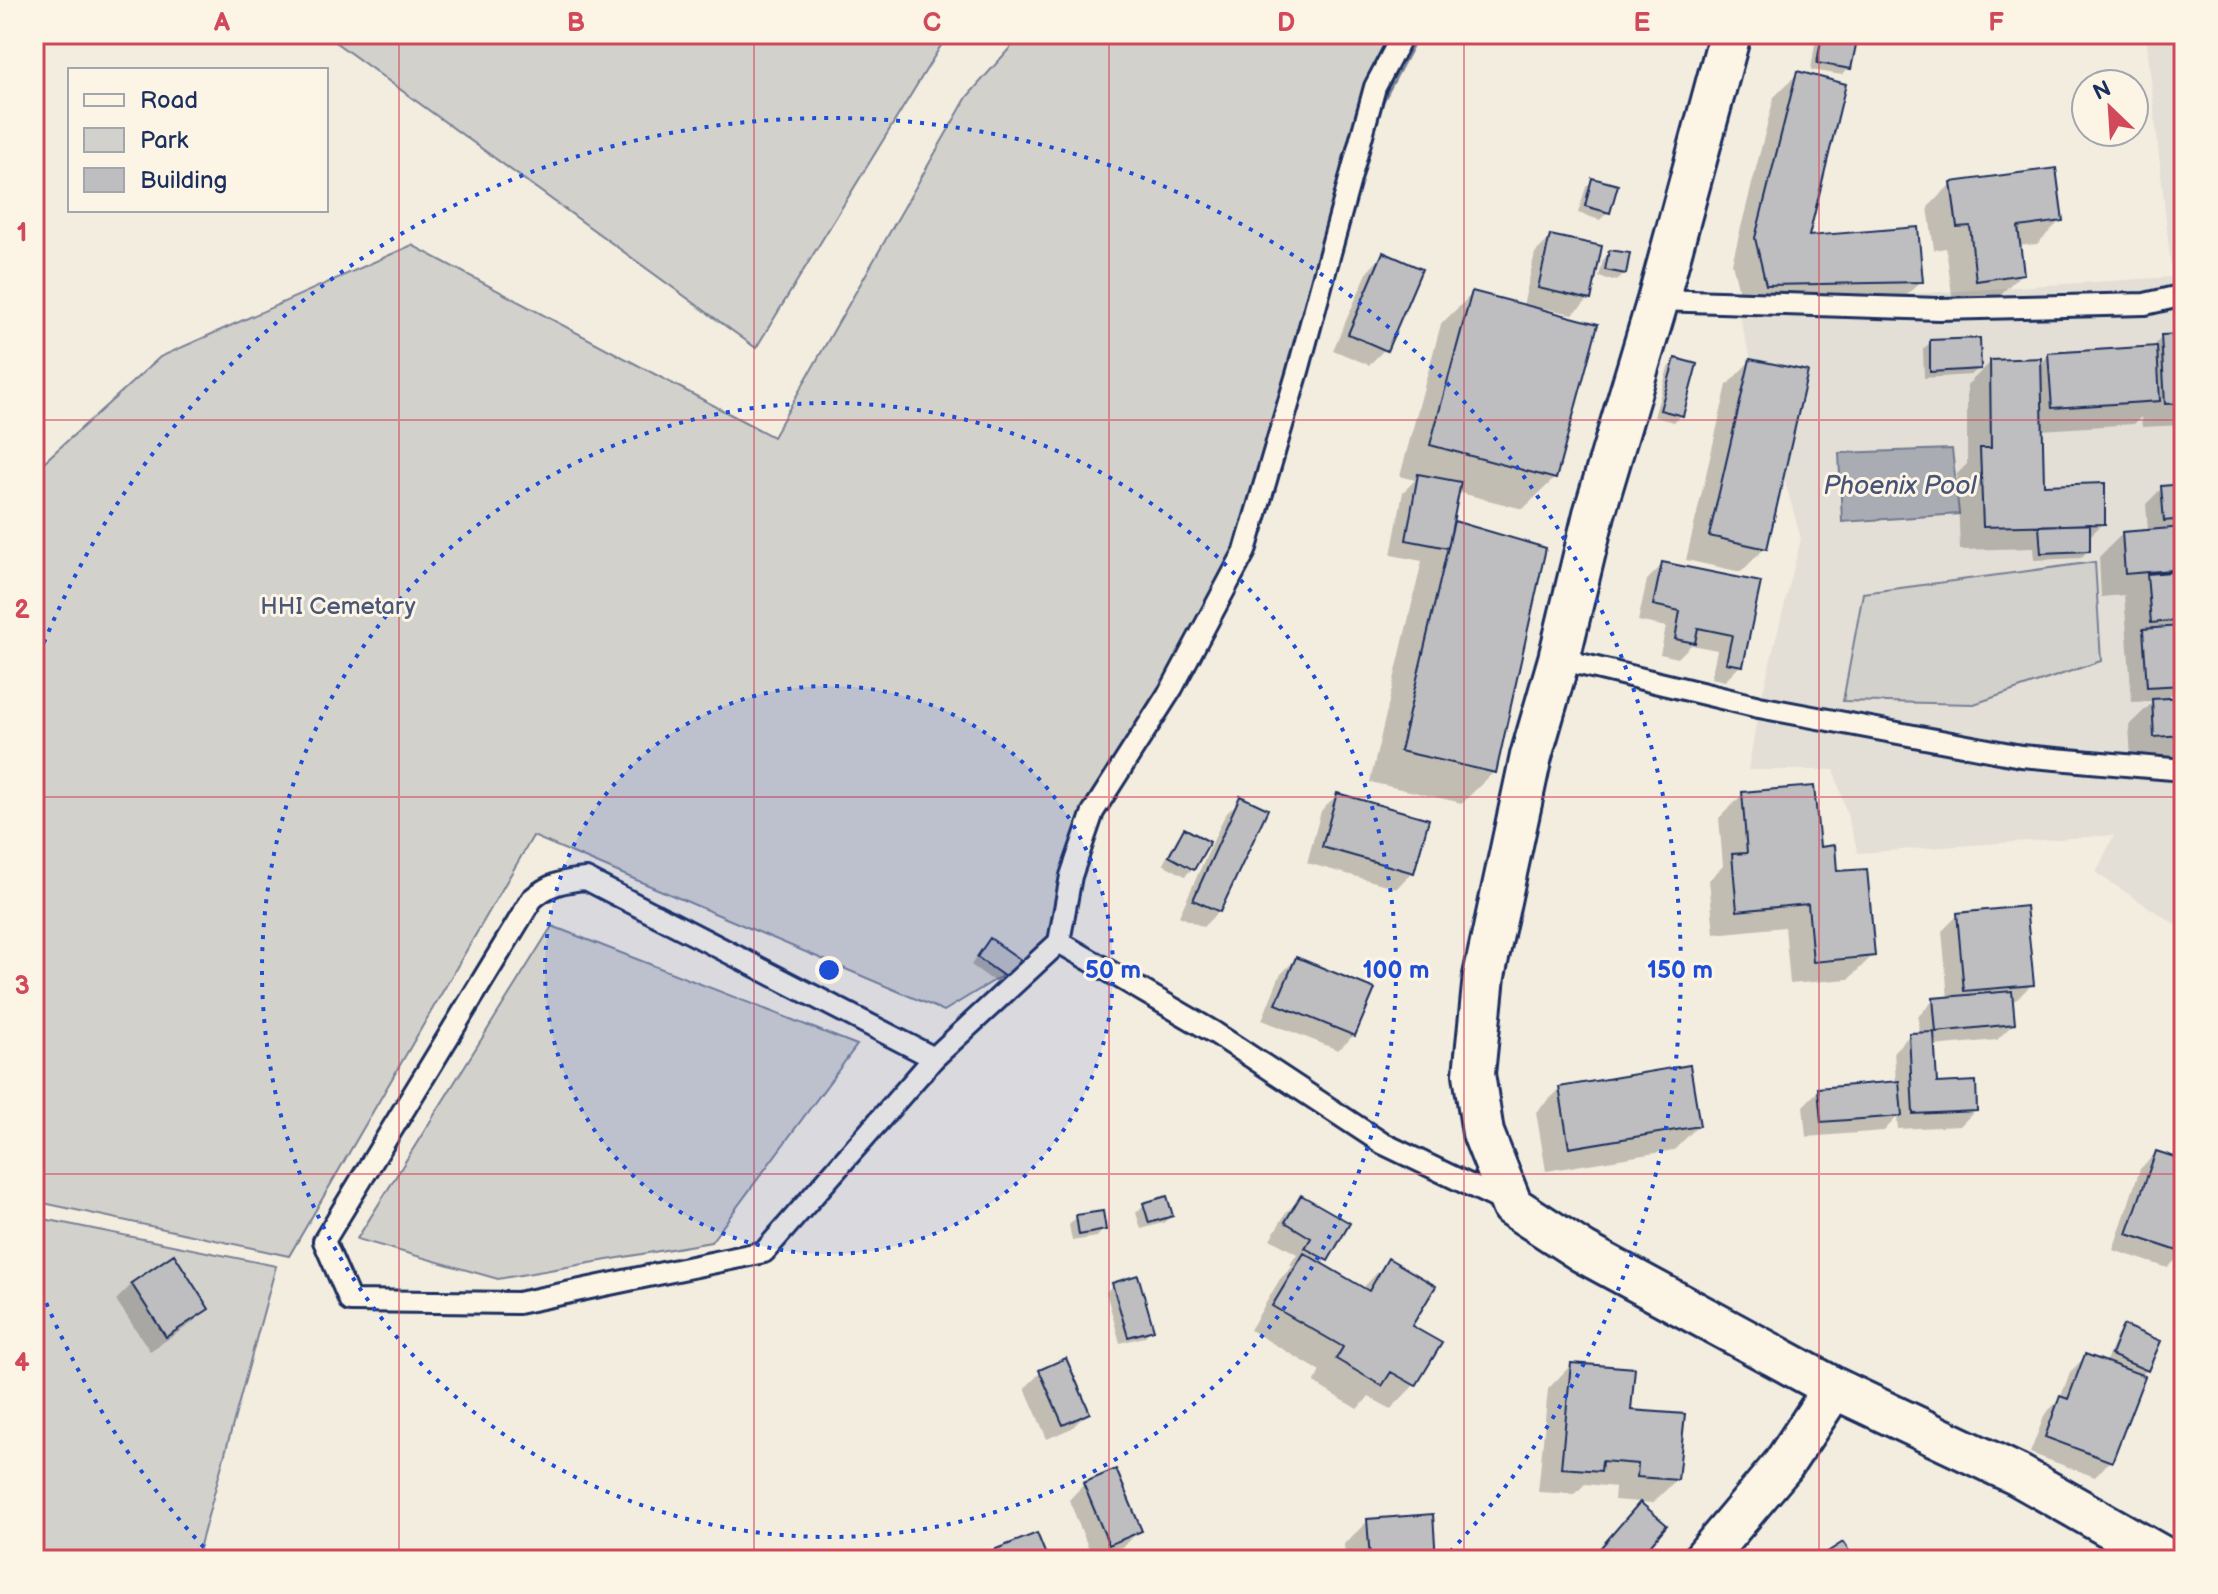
<svg xmlns="http://www.w3.org/2000/svg" width="2218" height="1594" font-family="'Balsamiq Sans',sans-serif">
	<style>
		.built { fill: #e3dfd6 }
		.green { fill: #d3d1cc; stroke: #778095; stroke-width: 2 }
		.water { fill: #a9acb3; stroke: #707a91; stroke-width: 2 }
		.shadow { fill: #0003 }
		.building { fill: #bebec0; stroke: #1b2f5e; stroke-width: 2 }
		.lines { fill: none; stroke-linecap: round; stroke-linejoin: round }
		.lane-casing { stroke: #1b2f5e; stroke-width: 26 }
		.street-casing { stroke: #1b2f5e; stroke-width: 46 }
		.lane { stroke: #fcf5e5; stroke-width: 20 }
		.street { stroke: #fcf5e5; stroke-width: 40 }
		.grid { fill: none; stroke: #d1495b; stroke-width: 2; stroke-opacity: 0.55 }
		.ring { fill: none; stroke: #1d4ed8; stroke-width: 4; stroke-dasharray: 4 8 }
		.labels { text-anchor: middle; stroke-width: 6; stroke-linejoin: round; paint-order: stroke }
		.park-label { font-size: 24px; fill: #49587a; stroke: #fcf5e5 }
		.water-label { font-size: 26px; font-style: italic; fill: #465478; stroke: #fcf5e5 }
		.centre { fill: #1d4ed8; stroke: #fcf5e5; stroke-width: 4 }
		.ring-label { font-size: 24px; text-anchor: middle; font-weight: bold; fill: #1d4ed8; stroke: #fcf5e5; stroke-width: 6; stroke-linejoin: round; paint-order: stroke }
		.neatline { fill: none; stroke: #d1495b; stroke-width: 3 }
		.grid-label { font-size: 26px; text-anchor: middle; font-weight: bold; fill: #d1495b }
	</style>
	<rect width="100%" height="100%" fill="#f3ede0"/>
	<filter id="ink" filterUnits="userSpaceOnUse"><feTurbulence type="fractalNoise" baseFrequency=".0125" numOctaves="2"/><feDisplacementMap in="SourceGraphic" scale="16" xChannelSelector="R" yChannelSelector="G"/><feConvolveMatrix kernelMatrix="1 2 1 2 8 2 1 2 1" color-interpolation-filters="sRGB"/></filter>
	<g filter="url(#ink)">
		<path class="built" d="M2146,34H2184V930L2096,873L2114,835L1858,853L1834,770H1748L1759,707L1801,539L1736,305L2172,277Z"/>
		<path class="green" d="M324,34H948L756,348Z
			M1022,34H1419L1381,106L1250,554L1098,814L1056,943L944,1011L533,836L289,1256L34,1201V471L160,357L412,245L773,437L967,97Z
			M2095,562L2101,661L1974,704L1843,701L1863,593Z
			M552,926L857,1045L711,1242L498,1279L357,1239Z
			M34,1217L276,1266L196,1560H34Z"/>
		<path class="water" d="M1952,449L1959,514L1842,522L1839,453Z"/>
		<path class="shadow" d="M1823,35L1850,68L1842,75L1811,70L1815,43Z
			M1798,73L1806,238L1921,281L1897,305L1743,308L1732,263L1774,97Z
			M1593,180L1608,212L1600,220L1578,213L1586,187Z
			M1952,183L2061,220L2037,244L2018,246L2022,273L1998,297L1953,303L1946,248L1934,250L1928,207Z
			M1551,237L1589,299L1573,314L1542,308L1541,311L1555,478L1523,509L1457,492L1451,527L1454,523L1494,772L1462,803L1370,782L1422,561L1391,555L1403,492L1415,480L1400,476L1441,324L1473,293L1523,306L1535,253Z
			M1610,252L1624,273L1617,281L1599,277L1603,260Z
			M1383,255L1385,349L1369,365L1333,350L1368,271Z
			M2184,336V425L2142,427L2141,417L2134,424L2041,430L2042,487L2103,523L2088,538V550L2081,558L2034,560L2033,548L1960,550L1957,474L1967,464V385L1991,362L2040,365L2049,355L2151,349L2162,337Z
			M1931,342L1979,368L1971,375L1924,378L1923,349Z
			M1675,360L1681,415L1674,422L1654,417L1668,368Z
			M1750,361L1765,548L1741,572L1686,560L1727,385Z
			M2184,430V486L2180,434Z
			M2184,486V642H2179L2181,684L2165,701L2184,699V757L2131,760L2129,725L2154,701L2132,702L2124,595L2101,597L2099,557L2123,533L2148,531L2146,504L2162,488Z
			M1663,564L1759,583L1741,665L1725,681L1711,678L1717,650L1691,645L1678,658L1660,654L1666,627L1638,621L1647,580Z
			M1743,794L1818,849L1835,874L1873,955L1849,979L1790,984L1785,927L1714,934L1709,880L1723,866L1719,818Z
			M1337,795L1412,872L1397,888L1307,863L1321,811Z
			M1241,799L1219,911L1203,927L1179,916L1225,815Z
			M1185,830L1192,869L1185,876L1163,864L1177,838Z
			M1958,915L2032,984L2016,1000H2011L2013,1024L1997,1040L1933,1046L1935,1085L1975,1111L1960,1126L1898,1129L1897,1117L1884,1131L1806,1137L1803,1106L1819,1090L1896,1084L1894,1051L1910,1035L1920,1034L1918,1016L1934,1000L1948,999L1942,931Z
			M983,948L1007,978L999,985L971,965Z
			M1296,959L1354,1035L1338,1050L1262,1020L1280,975Z
			M1560,1089L1698,1126L1674,1150L1546,1171L1536,1112Z
			M2156,1153L2184,1162V1251L2168,1268L2113,1250L2140,1169Z
			M1301,1197L1347,1224L1326,1260L1321,1265L1362,1289L1389,1260L1409,1327L1414,1385L1391,1409L1369,1397L1357,1409L1314,1383L1320,1371L1250,1330L1280,1279L1293,1266L1290,1265L1297,1254L1270,1239L1286,1213Z
			M1144,1205L1171,1216L1163,1223L1141,1229L1136,1213Z
			M1077,1217L1104,1229L1097,1237L1072,1241L1069,1225Z
			M132,1284L207,1309L191,1324L150,1351L116,1300Z
			M1113,1285L1152,1329L1144,1337L1120,1343L1106,1292Z
			M2124,1328L2147,1370L2140,1377L2110,1461L2095,1477L2030,1453L2045,1414L2060,1399L2070,1372L2086,1356L2105,1363L2117,1335Z
			M1571,1365L1629,1411L1677,1479L1653,1503L1614,1500L1615,1487L1585,1484L1575,1494L1538,1492L1548,1389Z
			M1041,1372L1088,1412L1072,1428L1047,1439L1025,1388Z
			M1084,1484L1140,1530L1124,1546L1093,1559L1069,1500Z
			M1368,1521L1434,1560H1345L1344,1544Z"/>
		<path class="building" d="M1822,34L1857,40L1851,69L1817,63Z
			M1797,71L1846,84L1809,236L1918,227L1923,282L1766,285L1755,238Z
			M2056,168L2063,221L2018,227L2024,274L1976,281L1970,226L1957,227L1951,182Z
			M1592,178L1618,185L1610,213L1585,206Z
			M1550,235L1602,246L1591,300L1538,288Z
			M1609,250L1630,253L1626,274L1605,270Z
			M1383,252L1422,269L1387,351L1348,334Z
			M1472,291L1598,324L1556,479L1430,445Z
			M2184,334V403L2165,404L2161,335Z
			M1980,338L1981,369L1930,372V340Z
			M2157,346L2160,401L2052,408L2048,353Z
			M1675,358L1697,364L1683,416L1660,410Z
			M2041,358L2044,485L2105,483V524L1983,527L1980,448H1991L1990,360Z
			M1750,359L1808,371L1767,549L1709,536Z
			M1418,474L1461,482L1448,548L1406,540Z
			M2184,484V519L2164,521L2161,486Z
			M1454,521L1546,548L1496,773L1400,751Z
			M2090,524V551L2041,553L2039,526Z
			M2184,527V569L2125,574L2122,532Z
			M1662,562L1761,582L1743,666L1726,663L1732,635L1698,628L1695,643L1675,639L1680,611L1653,605Z
			M2184,571V620L2151,623L2147,574Z
			M2180,626L2183,685L2147,687L2143,629Z
			M2184,697V735L2154,737L2152,699Z
			M1814,786L1820,847L1835,845L1837,871L1867,869L1875,956L1813,962L1808,904L1737,911L1732,854L1747,853L1742,792Z
			M1337,793L1429,819L1414,873L1322,847Z
			M1240,796L1268,809L1220,912L1193,900Z
			M1184,828L1210,842L1194,870L1169,856Z
			M2026,906L2034,985L1964,991L1957,913Z
			M990,938L1021,960L1008,979L977,957Z
			M1296,957L1375,989L1355,1036L1276,1004Z
			M2012,991L2015,1024L1936,1032L1933,998Z
			M1934,1032L1937,1083L1976,1081L1977,1111L1913,1114L1909,1033Z
			M1690,1065L1700,1126L1569,1148L1559,1087Z
			M1899,1081L1902,1116L1821,1122L1818,1088Z
			M2156,1151L2184,1160V1253L2127,1234Z
			M1301,1195L1350,1223L1328,1261L1305,1248L1311,1238L1285,1222Z
			M1167,1196L1173,1216L1149,1223L1143,1203Z
			M1103,1211L1106,1230L1079,1235L1076,1215Z
			M1304,1253L1369,1291L1388,1258L1436,1286L1412,1326L1442,1343L1416,1386L1391,1372L1382,1386L1336,1359L1343,1347L1272,1306Z
			M174,1254L209,1309L166,1337L131,1283Z
			M1138,1275L1154,1330L1128,1337L1112,1283Z
			M2123,1325L2161,1341L2148,1371L2111,1355Z
			M2085,1354L2145,1376L2112,1462L2045,1437L2060,1396L2068,1399Z
			M1066,1358L1090,1413L1063,1425L1039,1370Z
			M1571,1363L1635,1368L1631,1410L1685,1414L1678,1480L1637,1477L1638,1464L1602,1461L1601,1471L1561,1468Z
			M1116,1469L1142,1531L1109,1545L1083,1483Z
			M1640,1502L1667,1525L1638,1560H1590Z
			M1433,1514L1436,1560H1353L1370,1559L1367,1519Z
			M1037,1533L1048,1560H968Z
			M1843,1542L1855,1560H1815Z"/>
		<g class="lines">
			<defs>
				<path id="lane" d="M1658,300L1939,309L2145,304L2184,295
					M1559,659L1759,707L2021,756L2184,770
					M1059,942L1215,1033L1382,1143L1509,1204
					M934,1058L586,879C563,881 549,884 532,899L324,1241L350,1301L518,1303L764,1252L934,1058L1059,942L1071,876L1093,812L1172,688L1245,551L1298,371L1375,87L1403,34"/>
				<path id="street" d="M1730,34L1658,300L1594,514L1559,659L1531,756L1484,976L1474,1074L1483,1133L1512,1206L1583,1252L1834,1388L2018,1475L2168,1560
					M1703,1560L1783,1465L1834,1388"/>
			</defs>
			<use href="#lane" class="lane-casing"/>
			<use href="#street" class="street-casing"/>
			<use href="#lane" class="lane"/>
			<use href="#street" class="street"/>
		</g>
	</g>
	<path class="grid" d="M399,34V1560M754,34V1560M1109,34V1560M1464,34V1560M1819,34V1560M34,420H2184M34,797H2184M34,1174H2184"/>
	<circle cx="829" cy="970" r="284" fill="#1d4ed8" fill-opacity=".12"/>
	<g class="ring">
		<circle cx="829" cy="970" r="284"/>
		<circle cx="829" cy="970" r="567"/>
		<path d="M212 1556A851 851 0 0 1 35 1275M35 665A851 851 0 1 1 1446 1556"/>
	</g>
	<g class="labels">
		<g class="park-label">
			<text x="338" y="614">HHI Cemetary</text>
		</g>
		<g class="water-label">
			<text x="1900" y="494">Phoenix Pool</text>
		</g>
	</g>
	<circle cx="829" cy="970" r="12" class="centre"/>
	<g class="ring-label">
		<text x="1113" y="978">50 m</text>
		<text x="1396" y="978">100 m</text>
		<text x="1680" y="978">150 m</text>
	</g>
	<rect width="2218" height="1594" fill="none" stroke="#fcf5e5" stroke-width="88"/>
	<rect x="68" y="68" width="260" height="144" fill="#fcf5e5" stroke="#a2a6af" stroke-width="2"/>
	<rect x="84" y="94" width="40" height="12" fill="#fcf5e5" stroke="#a2a6af" stroke-width="2"/>
	<text x="140" y="108" font-size="24" fill="#1b2f5e">Road</text>
	<rect x="84" y="128" width="40" height="24" fill="#d3d1cc" stroke="#a2a6af" stroke-width="2"/>
	<text x="140" y="148" font-size="24" fill="#1b2f5e">Park</text>
	<rect x="84" y="168" width="40" height="24" fill="#bebec0" stroke="#a2a6af" stroke-width="2"/>
	<text x="140" y="188" font-size="24" fill="#1b2f5e">Building</text>
	<g transform="translate(2110 108) rotate(335)"><circle r="38" fill="#fcf5e5" stroke="#a2a6af" stroke-width="2"/>
	<path d="M0-6L14 30L0 20L-14 30Z" fill="#d1495b"/>
	<text y="-12" font-size="22" font-weight="bold" text-anchor="middle" fill="#1b2f5e">N</text>
	</g>
	<rect x="44" y="44" width="2130" height="1506" class="neatline"/>
	<g class="grid-label">
		<text x="222" y="31">A</text>
		<text x="576" y="31">B</text>
		<text x="932" y="31">C</text>
		<text x="1286" y="31">D</text>
		<text x="1642" y="31">E</text>
		<text x="1996" y="31">F</text>
		<text x="22" y="241">1</text>
		<text x="22" y="618">2</text>
		<text x="22" y="994">3</text>
		<text x="22" y="1371">4</text>
	</g>
</svg>
